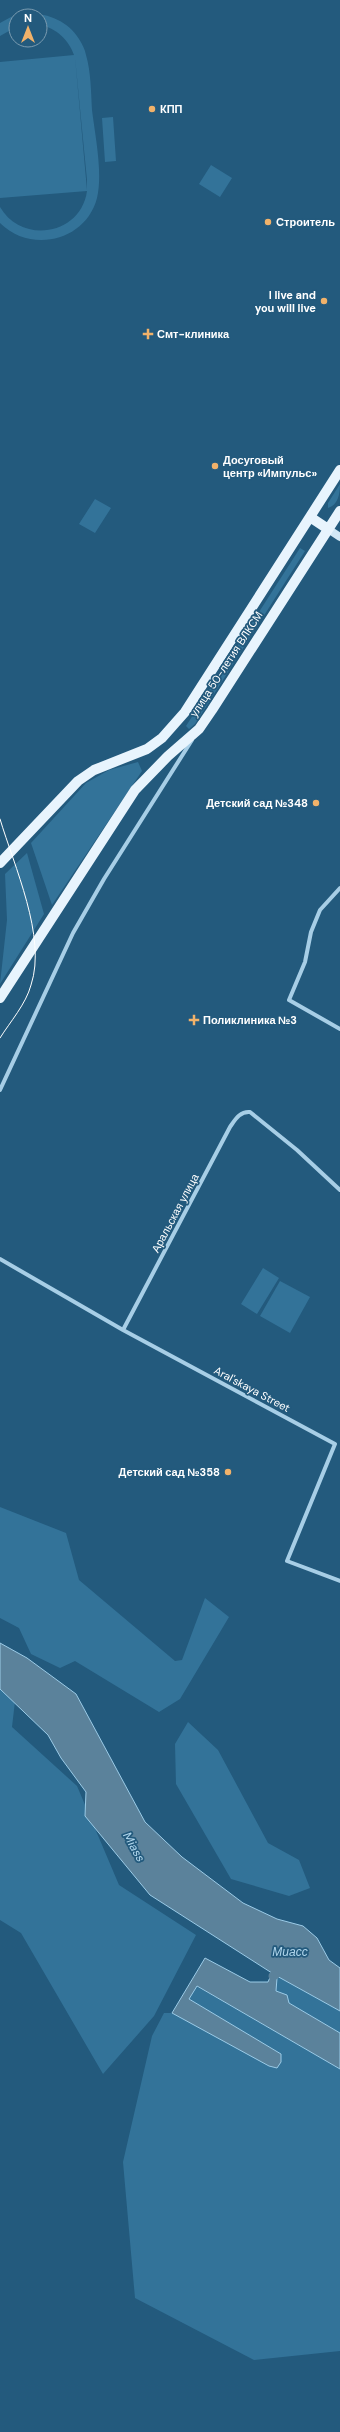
<svg xmlns="http://www.w3.org/2000/svg" width="340" height="2432" font-family="'DM Sans',sans-serif">
	<style>
		.green { fill: #337399; fill-rule: evenodd }
		.water { fill: #5b829b; stroke: #9bcbe7 }
		.lines { fill: none; stroke-linecap: round; stroke-linejoin: round }
		.canal { stroke: #5b829b; stroke-width: 9 }
		.street { stroke: #a7cee6; stroke-width: 4 }
		.secondary { stroke: #d1e7f5; stroke-width: 8 }
		.primary { stroke: #e8f4fd; stroke-width: 10 }
		.tram { stroke: #fff; stroke-width: 1 }
		.poi-dot { fill: #f1b26a; stroke: #235a7d; stroke-width: 1.5 }
		.labels { text-anchor: middle; stroke-width: 3.5; stroke-linejoin: round; paint-order: stroke }
		.poi-label { font-size: 11px; font-weight: bold; fill: #fff; stroke: #235a7d; text-anchor: start }
		.street-label { font-size: 11px; fill: #fff; stroke: #235a7d }
		.water-label { font-size: 12px; font-style: italic; fill: #b2d8ee; stroke: #235a7d }
	</style>
	<rect width="100%" height="100%" fill="#235a7d"/>
	<path class="green" d="M29,13C49,14 68,21 79,39C82,44 85,49 86,55C91,72 91,92 92,110C95,135 103,173 97,198C86,241 31,254 0,223V207C22,245 81,235 87,191L0,198V62L74,55C69,40 56,28 40,25V16H16V27L0,36V23L11,17ZM75,57L87,180V190Z
		M113,117L116,161L105,162L102,118Z
		M211,165L232,178L220,197L199,184Z
		M340,484C340,494 338,505 328,508V503Z
		M95,499L111,508L95,533L79,524Z
		M300,548L305,551L195,724L189,729L186,726Z
		M138,762L142,771L52,905L31,843L86,783L109,770Z
		M27,853L44,914L0,984L7,920L5,874Z
		M263,1268L279,1278L257,1314L241,1304Z
		M280,1281L310,1297L290,1333L260,1316Z
		M0,1507L66,1533L79,1580L175,1661L182,1660L205,1598L229,1617L180,1699L159,1712L75,1661L60,1668L31,1654L19,1628L0,1618Z
		M0,1689L15,1701L12,1727L77,1786L119,1885L196,1935L154,2016L103,2074L21,1933L0,1920Z
		M188,1722L218,1750L268,1843L299,1860L310,1888L289,1896L231,1879L176,1784L175,1744Z
		M275,1975L340,2011V2033L289,2003L276,1991Z
		M196,1986L340,2069V2351L254,2360L135,2298L123,2162L152,2036L164,2013H172L281,2054L189,1999Z"/>
	<path class="water" d="M0,1643L27,1658L76,1694L145,1822L182,1857L243,1903L277,1919L303,1926L317,1938L329,1960L340,1968V2011L275,1975L150,1895L85,1816L86,1792L61,1758L48,1735L0,1689Z
		M205,1958L250,1982H268L271,1975L277,1978L276,1991L287,1995L289,2003L340,2033V2069L197,1986L189,1999L281,2054V2062L277,2068L269,2066L172,2013Z"/>
	<g class="lines">
		<path class="canal" d="M273,1976L275,1975"/>
		<path class="street" d="M340,888L320,910L311,932L305,962L289,1000L340,1029
			M0,1090L73,933L104,879L192,740
			M0,1259L123,1330L335,1444L287,1561L340,1581
			M123,1330L230,1127C235,1120 240,1111 250,1112L297,1150L340,1190"/>
		<path class="secondary" d="M328,529L340,537"/>
		<path class="primary" d="M310,517L328,529
			M0,863L78,781L94,770L147,749L162,738L185,712L340,470
			M0,998L135,790L168,756L199,729L212,710L340,511"/>
		<path class="tram" d="M0,819C14,866 47,937 31,985C26,1004 10,1022 0,1038"/>
	</g>
	<g class="poi-dot">
		<circle cx="152" cy="109" r="4"/>
		<circle cx="268" cy="222" r="4"/>
		<circle cx="324" cy="301" r="4"/>
		<path d="M146 328h4v4h4v4h-4v4h-4v-4h-4v-4h4z"/>
		<circle cx="215" cy="466" r="4"/>
		<circle cx="316" cy="803" r="4"/>
		<path d="M192 1014h4v4h4v4h-4v4h-4v-4h-4v-4h4z"/>
		<circle cx="228" cy="1472" r="4"/>
	</g>
	<g class="labels">
		<g class="poi-label">
			<text x="160" y="113">КПП</text>
			<text x="276" y="226">Cтроитель</text>
			<text x="316" y="299" text-anchor="end">I live and<tspan x="316" dy="13">you will live</tspan></text>
			<text x="157" y="338">Смт-клиника</text>
			<text x="223" y="464">Досуговый<tspan x="223" dy="13">центр «Импульс»</tspan></text>
			<text x="308" y="807" text-anchor="end">Детский сад №348</text>
			<text x="203" y="1024">Поликлиника №3</text>
			<text x="220" y="1476" text-anchor="end">Детский сад №358</text>
		</g>
		<g class="street-label">
			<text transform="translate(226 664) rotate(-57)" y="4">улица 50-летия ВЛКСМ</text>
			<text transform="translate(175 1213) rotate(-62)" y="4">Аральская улица</text>
			<text transform="translate(252 1389) rotate(28)" y="4">Aral'skaya Street</text>
		</g>
		<g class="water-label">
			<text transform="translate(134 1847) rotate(61)" y="4">Miass</text>
			<text x="290" y="1956">Миасс</text>
		</g>
	</g>
	<g transform="translate(28 28)"><circle r="19" fill="#235a7d" stroke="#7b9cb1"/>
	<path d="M0-3L7 15L0 10L-7 15Z" fill="#f1b26a"/>
	<text y="-6" font-size="11" font-weight="bold" text-anchor="middle" fill="#ffffff">N</text>
	</g>
</svg>
